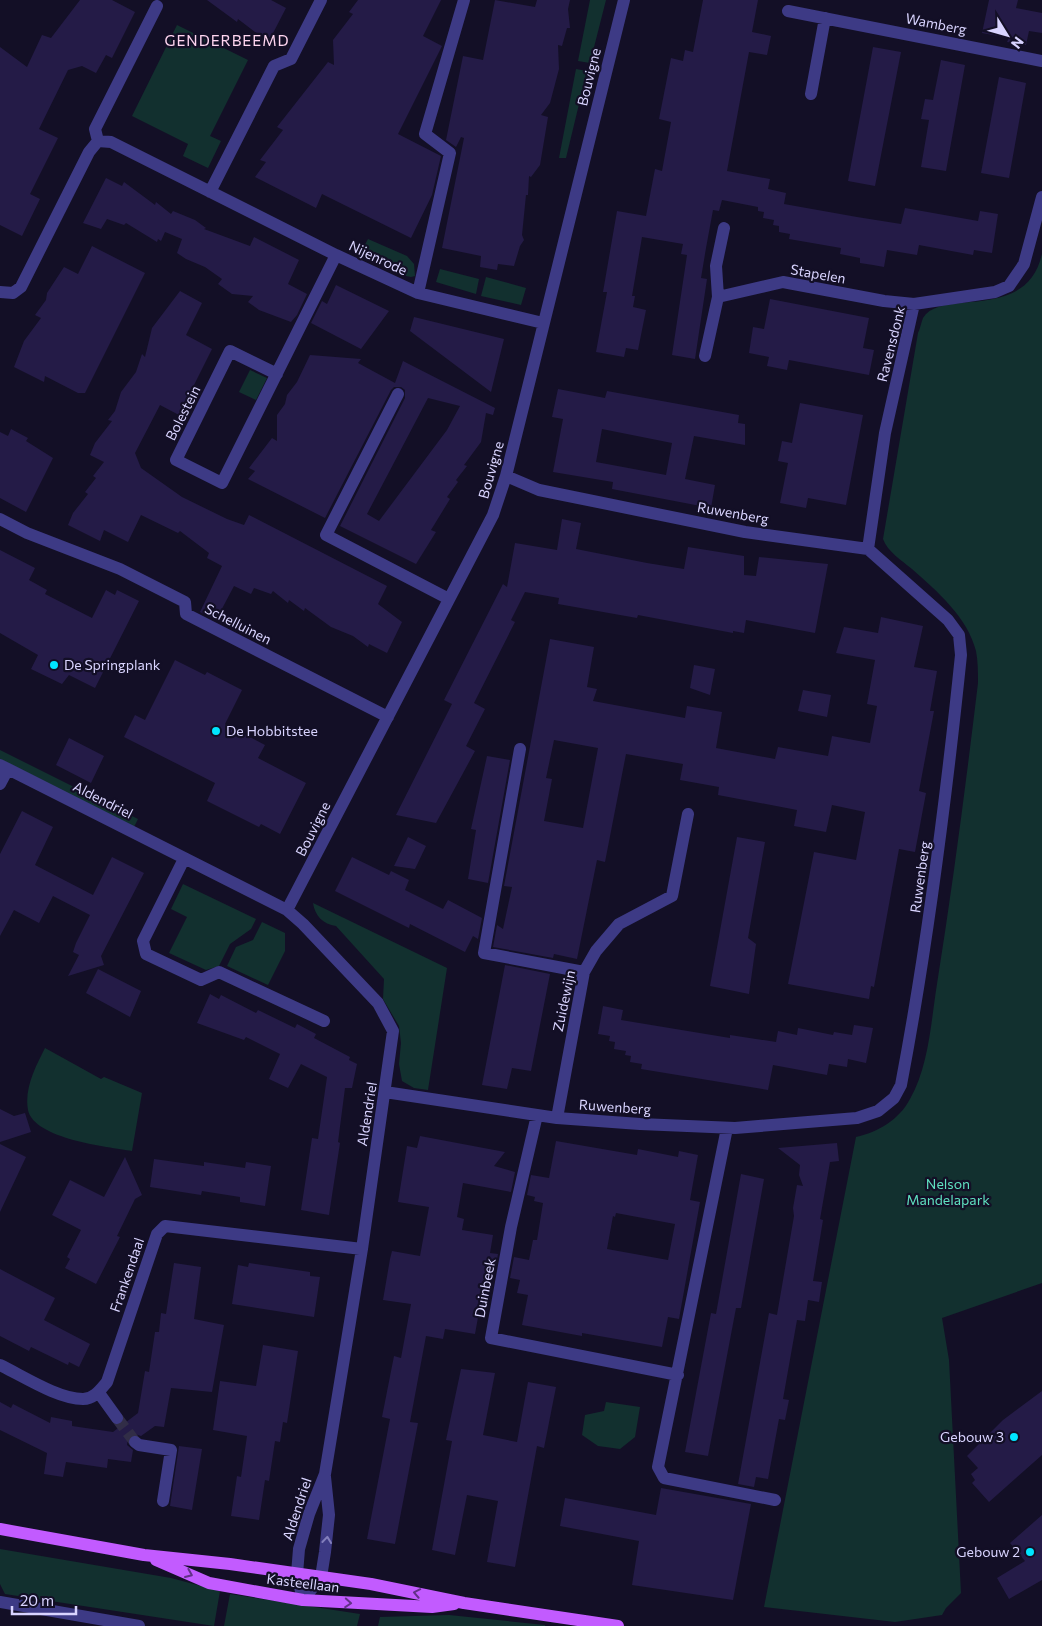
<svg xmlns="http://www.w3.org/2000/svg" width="1042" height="1626" font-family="Commissioner,sans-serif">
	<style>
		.green { fill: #12302f }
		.building { fill: #241b47; fill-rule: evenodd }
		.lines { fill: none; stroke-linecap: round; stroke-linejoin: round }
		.minor-tunnel { stroke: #312d47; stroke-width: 12; stroke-dasharray: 12 6; stroke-linecap: butt }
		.minor { stroke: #3d3a85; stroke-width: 12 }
		.major { stroke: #c25bff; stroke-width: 12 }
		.oneway { stroke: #837fbc }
		.oneway2 { stroke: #623188 }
		.poi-dot { fill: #00e5ff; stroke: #130f26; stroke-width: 2 }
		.labels { text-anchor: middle; stroke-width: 4.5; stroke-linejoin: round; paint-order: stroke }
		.street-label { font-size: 14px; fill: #d9d4ff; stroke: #130f26 }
		.poi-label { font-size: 14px; fill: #d9d4ff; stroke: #130f26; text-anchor: start }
		.park-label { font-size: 14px; fill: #5fe0c0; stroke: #130f26 }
		.neighbourhood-label { font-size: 15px; letter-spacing: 1px; fill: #ffd6f0; stroke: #130f26 }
	</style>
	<rect width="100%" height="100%" fill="#130f26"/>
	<path class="green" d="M590,0H606L590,63L578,61Z
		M177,25L248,60L210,136L221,141L208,168L183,156L188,144L132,116Z
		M576,69L587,71L566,158H559Z
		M368,239L407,256L414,264L415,276L411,277L406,276L360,254Z
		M1042,254V1283L942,1318L949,1360L961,1593L946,1608L942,1615L895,1622L764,1607L856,1137C878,1132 899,1120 910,1099C929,1066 931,1021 937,984C953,884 966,783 978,683C978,673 978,661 976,651C968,618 937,591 912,569C901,560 888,552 883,539L918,333C920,329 921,323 923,318C941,287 1026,324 1042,254Z
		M440,269L479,279L476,294L436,282Z
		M486,277L526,288L521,305L481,296Z
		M250,370L267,378L256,400L239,392Z
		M0,750L138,819L134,827L0,759Z
		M183,884L256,919L251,929L230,944L219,966L206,970L169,953L187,917L171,909Z
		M313,903L447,968L428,1090L414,1088L402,1081L399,1064L401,1043L399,1026L383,999L384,979L336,926C323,924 315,916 313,903Z
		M262,922L285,933V951L268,985L227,966L236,947L253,940Z
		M45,1048L101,1079L104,1077L142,1093L132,1151C108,1147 34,1139 28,1110C24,1088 36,1066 45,1048Z
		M606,1402L640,1407L635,1437L620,1449L598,1446L582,1435L585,1415L604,1411Z
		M0,1549L171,1578L220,1591L214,1626L5,1594L0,1584Z
		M230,1594L360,1614L357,1626H224Z
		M449,1615L545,1625V1626H378L380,1617Z"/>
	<path class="building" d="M80,0H112L135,12L112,58L106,55L96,73L82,66L68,70L39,129L58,138L30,194L40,199L22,236L0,225V47L27,67L42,35L51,38Z
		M207,0H271L286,8L270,39L255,32L238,19L237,22Z
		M358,0H441L423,36L442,46L398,134L441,156L432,195L411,238L322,194L316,208L255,177L266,162L260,160L283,130L277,127L328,62L334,65L333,40L353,14L349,12Z
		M495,0L535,7L537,0H570L568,9L570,28H567L562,46L558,45L559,69L550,103L541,115L548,117L540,165L531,177L529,176L528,195H526L522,235L524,240L520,246L514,266L498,264L497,270L480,267L481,256L442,248L464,138L461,137L456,147L446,140L463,56L483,60Z
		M703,0H758L752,32L771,36L767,55L749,52L727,171L770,179L768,189L786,193L784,204L857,217L901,224L905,208L978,221L980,211L998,214L992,253L974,250L973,255L919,245L917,255L887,250L884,267L873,265L860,263V258L840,254L841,248L789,239L790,234L779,232V226L773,225L774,220L763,218L764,212L758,211V207L722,200L719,211L713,210L706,248L701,278L707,279L695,359L672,355L687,255L681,254L683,244L642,237L632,296H635L633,307L646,310L638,350L626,348L624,357L596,352L607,292H603L617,211L646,216L655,169L662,171L671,122L659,119L671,58L683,61L685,50L693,52Z
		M989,0H1018L1016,8L1042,13V33L1029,31L1026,45L1007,42L1009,38L982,33Z
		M873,47L901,52L875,186L848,181Z
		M941,60L965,65L946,171L921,167L929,120L921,119L925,99L933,100Z
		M999,77L1026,83L1009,178L981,173Z
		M106,178L122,186L124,182L155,205L156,202L171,214L173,211L195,220L206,228L204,229L250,246L254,237L299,260L288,284L307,294L297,315L291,322L259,310L248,302L253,296L232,294L218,284L222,279L205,267L186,259L177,253L182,239L165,232L161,241L158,239L157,242L126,223L124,225L107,219L101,229L83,223Z
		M92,246L145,273L85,393H78L45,376L44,382L14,367L24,341L41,318L35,315L46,300L47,293L64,267L78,274Z
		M336,285L389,311L361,349L311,323L322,301L327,304Z
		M180,291L202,303L186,335L212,349L179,415L160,405L135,453L141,468L182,497L227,519L244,525L249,515L387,586L378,604L402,622L387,653L369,644L368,647L353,636L331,627L305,608L304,611L289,600L288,603L273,591L271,594L254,588L251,594L234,586L216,620L200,612L222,566L207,558L209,553L180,531L178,533L141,515L128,542L104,530L100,541L68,525L73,513L88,494L85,492L96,478L93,476L104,462L90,455L95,443L112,421L108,420L115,411L121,392L136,372L142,354L145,357L152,328Z
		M770,299L869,318L863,348L874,350L869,375L789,360L787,370L767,366L769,357L749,353L753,327L764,329Z
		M414,317L504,339L491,392L410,331Z
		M310,355L361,359L358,363L395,383L403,361L495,408L493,415L486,413L481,442L464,465L467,466L456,480L458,482L447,497L450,499L431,530L436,532L416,564L340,526L405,398V390L401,387H394L391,390L325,518L248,479L255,471L249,468L272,438L277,441V415L285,404L287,395L297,382ZM428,398L460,406L447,430L379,521L367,514Z
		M558,389L605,398L607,391L739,415L738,423L745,424V445L694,436L685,479L715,485L711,508L612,489L613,482L553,472L563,419L552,417ZM602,429L672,443L666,475L596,462Z
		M800,403L863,415L846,505L808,498L806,508L780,503L788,463L778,461L782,441L792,443Z
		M11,429L28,438L26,441L53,458L26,512L0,498V432L8,436Z
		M562,519L581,523L576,549L647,563L684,569L688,547L744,556V575L756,576L759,557L828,564L815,633L746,620L744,633L733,631V633L638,615L637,618L558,604L559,598L525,592L511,620L515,622L474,703L485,709L466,746L475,751L436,823L396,815L452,704L444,700L503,584L507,587L515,543L557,550Z
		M0,550L35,568L29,580L47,590L45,594L92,618L106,590L115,595L117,590L139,601L95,688L69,675L62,684L31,669L38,655L0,633Z
		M881,617L923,626L914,667L937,671L930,711H934L919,791L926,793L915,852L899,849L874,987L871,986L869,999L788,984L814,852L856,860L865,812L832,805L826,832L794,826L797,810L718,795L719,787L680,780L683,764L626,754L605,862L597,860L577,959L554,954L553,958L493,947L497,925L503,929L512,887L504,886L550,639L594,647L587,687L597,689L593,701L685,718L687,706L722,712L716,748L775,759L778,747L828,756L832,736L870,743L877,706L867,704L875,660L836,653L844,627L878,633ZM554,740L598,748L583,828L544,821L552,779L546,778Z
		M175,660L205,675L207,672L242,690L225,724L265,745L258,758L306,783L280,834L261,824L259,827L207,801L215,783L124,737L135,715L145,720Z
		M694,665L715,669L710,695L690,688Z
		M803,690L831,695L827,717L798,711Z
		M69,738L104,756L91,783L56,765Z
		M487,756L510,760L488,883L468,879L476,830L471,829Z
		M22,811L53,827L35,865L93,895L112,857L144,873L101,956L104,965L68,976L79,955L73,952L76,943L90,915L53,896L39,923L14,910L0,936V854Z
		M408,837L426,846L415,869L394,866Z
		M737,837L765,842L748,938L756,944L749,994L710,986Z
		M352,857L389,875L391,871L409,880L405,890L443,909L448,900L482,918L478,939L473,936L465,952L410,924L409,928L335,891Z
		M505,965L550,974L531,1071L512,1068L507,1089L482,1085Z
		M98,969L141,991L130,1017L86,993Z
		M210,994L219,999L221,995L256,1013L258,1010L295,1028L297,1024L316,1034L314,1038L350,1057L349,1060L357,1064L352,1088H345L338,1142L340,1143L329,1215L301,1210L312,1138L318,1139L327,1077L301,1064L288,1088L269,1079L280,1054L246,1037L244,1040L197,1023Z
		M603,1006L623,1010L621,1020L730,1038V1035L776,1042L778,1031L797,1035L798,1028L833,1035L834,1032L852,1035L854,1025L873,1028L866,1063L848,1059L847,1067L829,1064L827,1075L773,1065L768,1090L641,1069L642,1064L630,1062L631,1056L625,1055L626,1051L614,1049L615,1042L609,1041L610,1036L598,1034Z
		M0,1109L14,1116L25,1113L31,1132L0,1142Z
		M420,1136L505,1152L494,1166L515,1172L511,1192L463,1183L457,1217L464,1219L462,1230L493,1235L490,1253L498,1254L494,1275L486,1273L475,1334L445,1329L443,1339L426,1336L410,1422L418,1423L395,1544L367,1539L390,1419L382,1417L394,1356L401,1358L411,1304L383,1300L390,1259L392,1251L420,1256L429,1207L398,1202L407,1146L417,1148Z
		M556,1141L637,1155L638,1149L678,1157L679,1151L698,1155L690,1200L700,1202L689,1263L679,1319L668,1317L662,1347L582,1333V1336L522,1325L528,1295L517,1293L520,1280L510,1278L514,1257L529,1260L533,1240H537L543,1203L534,1201L535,1197L527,1195L531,1175L549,1178ZM616,1213L675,1224L668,1260L607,1249L613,1216L615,1217Z
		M837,1143L839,1161L830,1162L820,1219L823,1220L813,1281L822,1282L819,1302L808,1300L805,1321L797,1320L783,1399L789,1400L785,1420L779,1419L768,1479L756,1477L754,1487L738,1484L769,1313L777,1315L794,1216L793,1208L797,1185L803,1186L799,1175L800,1165L778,1148Z
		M0,1144L26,1157L0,1212Z
		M125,1157L142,1195L135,1199L117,1236L120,1237L96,1284L65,1268L70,1259L67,1257L81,1230L52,1215L70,1180L104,1197Z
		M154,1159L204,1166V1162L245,1168L246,1162L271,1166L265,1206L240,1202V1197L202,1191L201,1195L150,1187Z
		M741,1174L764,1179L741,1308H736L708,1456L685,1452L711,1313L716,1314Z
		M174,1263L201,1267L194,1319L224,1325L212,1392L171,1388L164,1427L155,1426L141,1436L135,1434L128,1438L127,1445L133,1450L131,1462L108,1459L107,1468L66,1462L63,1477L44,1474L47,1453L0,1430V1402L11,1408L13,1404L50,1423L51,1417L72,1421V1426L113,1432L138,1413L145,1371L149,1372L155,1332H159L161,1313L166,1314Z
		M249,1263L310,1272V1276L320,1277L314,1317L232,1304L238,1265L248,1267Z
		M0,1269L55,1298L44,1320L90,1344L79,1367L69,1362L68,1365L31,1347L29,1351L0,1336Z
		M263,1345L298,1351L287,1423L283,1422L280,1442L275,1441L269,1481L265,1480L259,1520L231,1516L237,1476L241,1477L247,1436L213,1430L220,1381L256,1386Z
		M461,1369L495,1373L483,1435L517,1442L528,1382L556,1387L544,1448L537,1446L515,1567L487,1562L498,1501L467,1495L455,1555L432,1550L452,1441L446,1440Z
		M1042,1391V1455L989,1502L972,1483L975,1480L971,1474L978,1468L967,1456L1003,1420Z
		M179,1446L202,1449L192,1510L170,1506Z
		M661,1488L751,1504L733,1600L632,1585L639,1541L560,1526L565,1498L656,1515Z
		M1042,1515V1580L1009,1599L997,1578L1025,1561L1010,1543Z"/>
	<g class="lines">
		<path class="minor-tunnel" d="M117,1418L135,1442"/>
		<path class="minor" d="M788,11L1042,61
			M811,94L825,18
			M98,141L111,142L336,255L418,293L543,323
			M98,141L95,129L157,6
			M210,192L274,66L291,59L321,0
			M0,292L13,293L21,287L89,152L98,141
			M418,293L450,153L425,134L464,0
			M718,297L716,266L724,228
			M705,356L718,297L783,282L884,301L914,304L995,292L1009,286L1024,264L1042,197
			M277,374L230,351L176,460L222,483C260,407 298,331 336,255
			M398,394L326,535L449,599
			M0,519L27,533L120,569L185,602L186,614L388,717
			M868,549L885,433L914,304
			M520,749L484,953L584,972
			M0,765L287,910L303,924L378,1003L393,1031L362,1249L325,1474L309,1514L299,1549L297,1574L303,1600
			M0,784L8,769
			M184,859L143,941L146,954L201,980L219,972L324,1021
			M287,910L493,515L506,476L624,0
			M385,1092L557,1118L640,1124L735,1128L857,1118L878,1111L894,1098L901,1085C928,943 946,800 961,655L959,635L948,620L868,549L745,532L539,490L506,476
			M537,1115L511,1227L491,1338L678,1375
			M557,1118L584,972L596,951L619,924L672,896L688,814
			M727,1128L658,1467L664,1478L775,1500
			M0,1365C23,1376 58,1399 83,1399C94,1399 101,1389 107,1382L157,1234L165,1226L362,1249
			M99,1393L117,1418
			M135,1442L139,1445L171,1450L163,1501
			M303,1600L321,1577L325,1552L329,1515L325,1477
			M0,1602L139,1626"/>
		<path class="major" d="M0,1529L144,1555L230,1564L371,1584L464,1603L618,1626
			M156,1560L209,1583L303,1600L432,1607L454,1604"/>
	</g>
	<defs><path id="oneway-chevron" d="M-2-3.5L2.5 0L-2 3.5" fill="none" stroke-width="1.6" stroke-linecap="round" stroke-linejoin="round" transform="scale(1.25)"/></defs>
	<use class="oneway" href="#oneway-chevron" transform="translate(327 1540) rotate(-84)"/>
	<g class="oneway2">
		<use href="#oneway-chevron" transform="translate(189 1574) rotate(23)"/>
		<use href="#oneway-chevron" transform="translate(417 1593) rotate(-169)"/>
		<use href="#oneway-chevron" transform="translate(348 1603) rotate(4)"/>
	</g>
	<g class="poi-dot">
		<circle cx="54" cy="665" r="5"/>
		<circle cx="216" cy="731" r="5"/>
		<circle cx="1014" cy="1437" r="5"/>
		<circle cx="1030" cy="1552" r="5"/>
	</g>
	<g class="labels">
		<g class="street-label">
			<text transform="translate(936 24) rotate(11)" y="5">Wamberg</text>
			<text transform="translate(589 77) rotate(-76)" y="5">Bouvigne</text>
			<text transform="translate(378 258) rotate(25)" y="5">Nijenrode</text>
			<text transform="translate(818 274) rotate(10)" y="5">Stapelen</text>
			<text transform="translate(891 344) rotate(-76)" y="5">Ravensdonk</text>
			<text transform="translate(183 413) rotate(-63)" y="5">Bolestein</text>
			<text transform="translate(491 470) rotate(-74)" y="5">Bouvigne</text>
			<text transform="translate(733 513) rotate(10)" y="5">Ruwenberg</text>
			<text transform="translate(238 624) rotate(27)" y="5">Schelluinen</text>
			<text transform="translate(103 800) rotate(27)" y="5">Aldendriel</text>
			<text transform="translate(313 829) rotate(-63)" y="5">Bouvigne</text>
			<text transform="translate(920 877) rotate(-82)" y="5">Ruwenberg</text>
			<text transform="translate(564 1001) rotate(-78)" y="5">Zuidewijn</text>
			<text transform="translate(615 1107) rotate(4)" y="5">Ruwenberg</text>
			<text transform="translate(367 1114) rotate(-81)" y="5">Aldendriel</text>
			<text transform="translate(127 1275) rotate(-71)" y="5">Frankendaal</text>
			<text transform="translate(485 1288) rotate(-79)" y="5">Duinbeek</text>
			<text transform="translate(297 1509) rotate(-72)" y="5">Aldendriel</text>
			<text transform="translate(303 1583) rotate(7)" y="5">Kasteellaan</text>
		</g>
		<g class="poi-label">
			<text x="64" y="670">De Springplank</text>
			<text x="226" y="736">De Hobbitstee</text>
			<text x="1004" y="1442" text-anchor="end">Gebouw 3</text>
			<text x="1020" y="1557" text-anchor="end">Gebouw 2</text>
		</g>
		<g class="park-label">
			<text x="948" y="1189">Nelson<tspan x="948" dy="16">Mandelapark</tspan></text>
		</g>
		<g class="neighbourhood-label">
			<text x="227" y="46">GENDERBEEMD</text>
		</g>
	</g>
	<g transform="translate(1007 35) rotate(127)" stroke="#130f26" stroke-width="4" paint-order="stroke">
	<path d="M0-4L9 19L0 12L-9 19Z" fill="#d9d4ff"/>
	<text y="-8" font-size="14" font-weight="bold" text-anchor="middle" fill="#d9d4ff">N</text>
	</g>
	<path d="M12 1606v8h64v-8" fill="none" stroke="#d9d4ff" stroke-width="2.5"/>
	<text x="20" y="1606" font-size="15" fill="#d9d4ff" stroke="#130f26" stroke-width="4" paint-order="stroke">20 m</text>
</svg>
